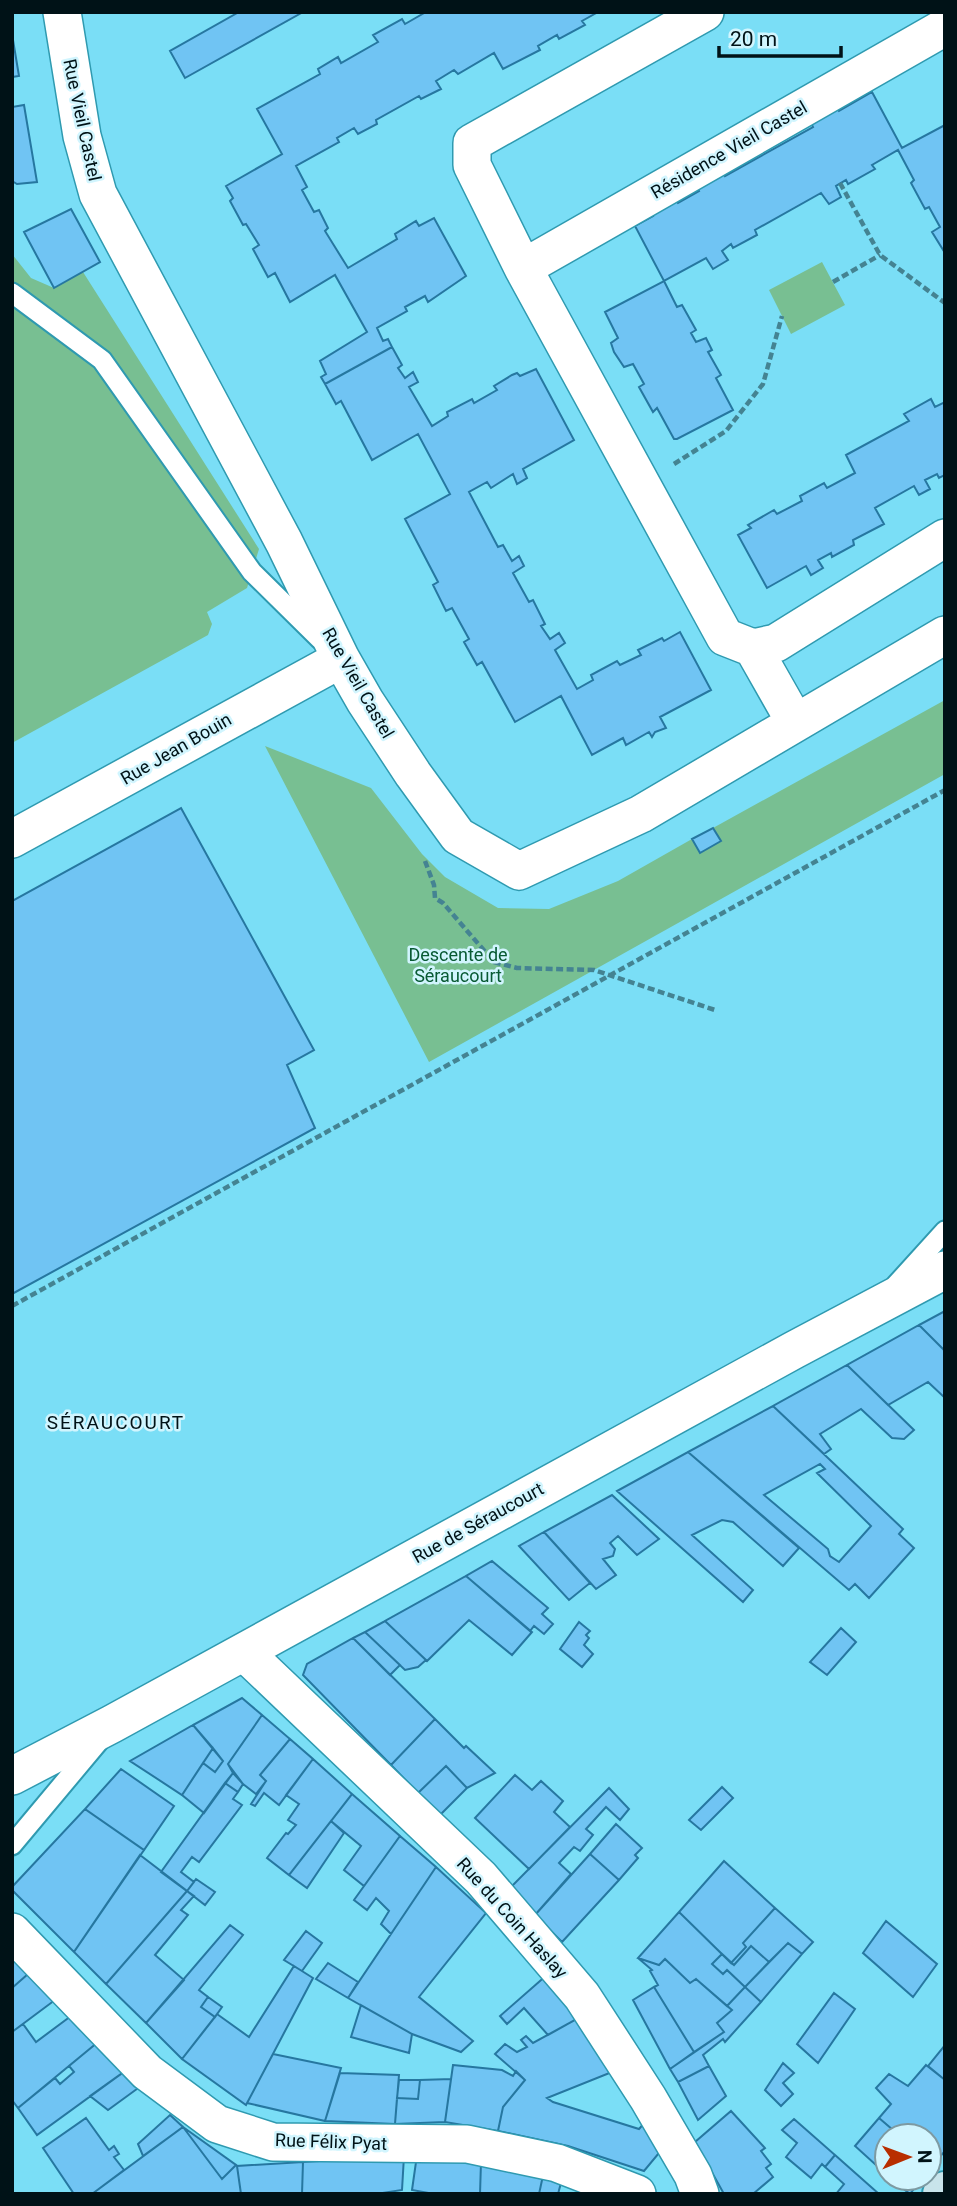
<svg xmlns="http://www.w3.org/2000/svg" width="957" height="2206" font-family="Roboto,sans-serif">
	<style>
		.green { fill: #78bf92 }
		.building { fill: #70c4f3; stroke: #2677a0; stroke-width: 2; fill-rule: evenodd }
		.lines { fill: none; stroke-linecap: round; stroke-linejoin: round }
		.service-casing { stroke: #2f9ab0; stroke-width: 23 }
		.minor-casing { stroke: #2f9ab0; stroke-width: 40 }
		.secondary-casing { stroke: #2f9ab0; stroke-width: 42 }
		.path { stroke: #448392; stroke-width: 4.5; stroke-dasharray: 7 3.5; stroke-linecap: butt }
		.service { stroke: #fff; stroke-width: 19 }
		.minor { stroke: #fff; stroke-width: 37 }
		.secondary { stroke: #c8e4eb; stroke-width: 38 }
		.labels { text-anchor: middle; stroke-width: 5; stroke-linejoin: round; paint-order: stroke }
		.street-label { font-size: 18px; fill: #001217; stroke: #d1f5fe }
		.park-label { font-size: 18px; fill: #085a33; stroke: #d1f5fe }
		.neighbourhood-label { font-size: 19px; letter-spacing: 2px; fill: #001217; stroke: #d1f5fe }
	</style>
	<rect width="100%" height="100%" fill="#7adef6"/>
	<path class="green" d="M12,254L31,278L54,288L83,272L259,549L247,588L207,612L212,624L208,635L12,743Z
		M822,262L845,305L791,334L769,290Z
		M945,700V774L429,1062L265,746L371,788L422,854L445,877L498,908L549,909L618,881L692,839L700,853L720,841L713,828Z"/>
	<path class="building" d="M239,12H303L185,78L170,51Z
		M426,12H598L582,21L585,25L559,39L557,35L538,46L540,50L503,69L494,53L458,74L454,70L436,81L441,89L421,99L419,96L376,120L377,124L358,134L354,128L337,138L339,142L296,166L307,187L302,190L314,212L319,210L328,228L325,231L348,268L397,239L395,234L416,221L419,226L434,218L466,276L428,302L425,296L405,307L407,311L377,328L383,341L388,339L392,347L325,384L321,377L326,374L320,361L367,332L335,275L290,302L275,273L268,277L253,249L259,245L246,224L243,225L230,201L233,198L226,186L282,154L257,109L320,74L318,69L338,57L341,63L378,42L373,35L402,19L405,24Z
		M12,34L19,76L12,77Z
		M872,92L902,148L945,125V253L932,232L940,227L929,207L925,209L911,183L914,180L898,150L872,165L875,169L848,184L846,180L836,186L841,197L829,204L821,193L755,230L757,235L733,248L731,244L722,251L728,260L713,269L706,258L664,281L635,226L653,216L651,212L675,199L678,203L699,191L697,187L723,172L725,176L813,127L808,117L834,103L839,111Z
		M24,105L37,182L17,184L12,181V107Z
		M71,209L100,262L54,288L24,232Z
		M664,281L677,307L682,305L696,330L691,333L696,342L706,338L712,350L708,352L721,375L716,378L733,410L677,439H674L657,408L653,412L639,387L644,384L633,364L624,367L614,352L611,343L618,338L605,312Z
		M392,347L402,365L398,368L405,378L413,372L418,382L409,387L432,426L448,416L447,412L472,399L474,403L497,390L494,386L512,375L517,373L520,376L536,369L574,440L523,469L527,478L517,484L513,474L491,488L487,482L469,492L498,547L503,545L512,561L519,556L524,566L513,573L529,602L533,600L545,624L541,626L550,639L559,633L565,643L555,650L577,689L593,680L591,675L617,661L620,665L641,655L638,650L662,638L664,641L680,632L711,690L660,717L666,728L655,732L652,737L649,732L626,745L623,738L592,755L561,696L515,722L482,662L477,665L464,642L469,639L452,608L446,611L433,585L438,582L405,519L450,494L418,434L372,460L341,401L336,404L325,384Z
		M931,399L935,407L945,402V475L939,478L937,474L925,480L930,489L919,495L914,486L875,508L884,524L853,540L854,545L832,557L831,553L818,560L823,568L811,575L806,566L767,588L738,535L751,528L748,525L774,510L777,514L802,501L800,496L824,483L827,488L855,473L846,455L909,421L904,414Z
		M181,808L314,1050L287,1065L315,1128L12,1294V901Z
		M713,828L721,841L700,853L692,839Z
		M945,1311V1351L919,1325Z
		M919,1325L945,1351V1398L928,1382L888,1405L847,1365Z
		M847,1365L914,1430L904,1439L892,1438L861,1409L820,1434L831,1449L824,1454L773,1406Z
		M773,1406L903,1529L899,1534L914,1548L869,1598L855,1584L849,1590L688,1452ZM820,1464L825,1469L817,1473L871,1526L839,1562L830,1556L828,1549L764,1495Z
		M688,1452L799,1548L783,1566L733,1522L722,1520L692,1535L753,1590L743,1602L617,1491Z
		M612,1495L659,1539L637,1555L618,1536L610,1543L615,1549L613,1556L603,1559L616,1575L596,1589L544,1532Z
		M544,1532L590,1583L569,1600L519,1546Z
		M492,1561L548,1608L542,1614L553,1624L544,1634L534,1626L530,1631L466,1576Z
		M466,1576L532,1632L512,1655L469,1620L427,1661L385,1621Z
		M385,1621L426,1660L418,1667L405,1670L365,1632Z
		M579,1622L590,1631L586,1635L589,1638L584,1645L593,1654L582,1667L560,1649Z
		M841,1628L856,1642L827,1675L810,1662Z
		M365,1632L400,1665L390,1675L353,1638Z
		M353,1638L435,1719L391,1765L303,1675L307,1664Z
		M242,1698L262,1715L228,1764L233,1773L204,1813L182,1795L203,1763L215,1772L223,1761L193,1725Z
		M262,1715L290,1739L260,1775L266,1781L256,1794L243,1784L228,1764Z
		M435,1719L464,1748L466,1746L495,1773L467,1788L446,1766L418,1793L391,1765Z
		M193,1725L213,1748L182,1795L130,1761Z
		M290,1739L313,1759L279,1805L264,1793L255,1806L251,1804L266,1781L260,1775Z
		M213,1748L223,1761L215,1772L203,1763Z
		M313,1759L352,1794L289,1875L267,1858L286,1833L288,1834L296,1825L288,1820L299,1804L286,1795Z
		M446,1766L467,1788L440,1815L418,1793Z
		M121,1769L174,1806L144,1850L85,1809Z
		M233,1773L243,1784L238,1792L225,1783Z
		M515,1775L532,1790L541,1781L563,1801L554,1812L570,1827L529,1869L475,1818Z
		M225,1783L238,1792L233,1799L242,1805L199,1862L192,1857L181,1872L194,1882L187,1891L161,1872Z
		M722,1787L733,1798L701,1830L689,1820Z
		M609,1788L629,1809L620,1820L606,1807L586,1829L593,1835L580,1851L574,1847L559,1863L571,1874L535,1915L511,1887Z
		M352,1794L400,1836L364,1886L344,1870L361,1846L331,1821Z
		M85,1809L144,1850L74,1952L12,1890V1887Z
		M331,1821L344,1833L307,1888L289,1875Z
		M616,1824L642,1848L635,1855L638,1858L619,1880L590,1854Z
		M400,1836L436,1867L391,1934L381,1924L389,1911L376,1898L367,1910L354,1900Z
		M590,1854L619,1880L562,1942L535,1915Z
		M140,1855L187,1891L106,1984L74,1952Z
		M724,1861L775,1908L743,1943L746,1947L731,1963L679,1912Z
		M436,1867L486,1913L419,1997L473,2041L461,2052L412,2034L348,1998Z
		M196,1879L215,1892L205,1905L187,1891Z
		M187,1891L194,1896L181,1910L188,1915L155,1955L184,1980L146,2023L106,1984Z
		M775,1908L813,1942L802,1954L788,1943L769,1962L751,1946L734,1965L731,1963L746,1947L743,1943Z
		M679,1912L722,1954L712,1964L723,1974L727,1970L745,1987L727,2006L696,1979L690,1983L665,1959L659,1965L638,1958Z
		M886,1921L937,1964L913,1997L863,1953Z
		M230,1925L243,1935L199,1990L208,1997L201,2007L215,2017L182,2059L146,2023Z
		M306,1931L322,1943L302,1971L284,1960Z
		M788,1943L802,1954L761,2002L745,1987Z
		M751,1946L769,1962L745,1987L727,1970L723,1974L712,1964L722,1954L734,1965Z
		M12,1958L28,1974L12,1988Z
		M638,1958L659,1965L665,1959L690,1983L696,1979L732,2010L717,2023L724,2032L694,2052L654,1987L658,1985L650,1971L652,1970Z
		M328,1963L358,1982L348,1998L316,1979Z
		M294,1966L313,1978L246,2105L182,2059L217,2014L249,2037Z
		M28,1974L55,2000L12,2032V1988Z
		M548,1974L582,2016L548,2035L524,2008L507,2024L500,2016Z
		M654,1987L694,2052L670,2069L633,2000Z
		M745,1987L761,2002L725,2042L723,2039L703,2055L709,2066L678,2082L670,2069L724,2032L717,2023L732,2010L727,2006Z
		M834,1993L855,2009L818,2063L797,2044Z
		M208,1997L222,2007L215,2017L201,2007Z
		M361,2005L412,2034L409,2053L351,2037Z
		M71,2016L98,2042L18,2108L12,2100V2032L23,2024L36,2042Z
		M582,2016L617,2070L547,2098L553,2102L639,2129L647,2120L664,2147L644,2171L568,2146L498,2131L503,2107L525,2080L495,2054L505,2044L517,2052L527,2047L521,2040L526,2036L533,2043Z
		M98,2042L125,2071L37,2135L18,2108L55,2078L60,2084L74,2072L69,2066Z
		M945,2045V2080L928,2066Z
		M273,2054L341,2068L325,2121L247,2103Z
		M783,2063L794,2073L783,2083L793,2094L781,2106L765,2090Z
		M453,2065L502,2070L513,2076L516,2071L525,2080L503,2107L498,2131L445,2122Z
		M926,2065L945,2080V2151L933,2165L929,2162V2136H900L879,2118L891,2104L876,2088L889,2074L908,2086Z
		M709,2066L726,2096L698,2120L678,2082Z
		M125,2071L141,2086L108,2110L90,2096Z
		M340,2073L399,2075L395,2124L325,2121Z
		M451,2079L445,2122L395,2124L397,2098L418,2099L420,2080Z
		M399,2080H420L418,2099L397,2098Z
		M731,2111L765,2148L761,2151L771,2164L766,2168L773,2177L753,2194H724L695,2142Z
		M170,2115L183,2127L143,2156L138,2144Z
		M86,2118L109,2150L114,2146L119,2154L114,2157L124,2170L92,2194H74L43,2148Z
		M879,2118L900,2136H887V2175L855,2146Z
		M794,2119L835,2155L825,2167L822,2164L811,2178L786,2157L797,2143L782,2130Z
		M183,2127L222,2179L236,2165L237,2166L241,2194H92Z
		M183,2127L236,2165L222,2179Z
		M417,2155L481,2162L480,2194H434L412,2190Z
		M835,2155L879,2194H836L844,2184L825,2167Z
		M404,2156L402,2190L376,2194H302L303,2162Z
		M303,2162L302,2194H241L237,2166Z
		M481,2162L544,2171L539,2194H480Z
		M544,2171L562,2179L558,2194H539Z
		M890,2178H922L910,2194Z"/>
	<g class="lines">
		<defs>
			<path id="service" d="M12,293L102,360L252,572L320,639
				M896,1285L945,1231
				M12,1845L99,1741"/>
			<path id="minor" d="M62,12L82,136L98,194L284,542L341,659L365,701L413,774L458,836L519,871L641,814L945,635
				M705,12L472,143V165L523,268L725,637L753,648L776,643L945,538
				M523,268L945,27
				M753,648L795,722
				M12,839L341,659
				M244,1652L481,1878L582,1996L648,2098L693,2175L700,2194
				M12,1776L112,1724L794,1350L945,1270
				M12,1932L147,2072L217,2124L273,2142L467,2144L557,2163L637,2194"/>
			<path id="secondary" d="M942,2194L945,2191"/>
		</defs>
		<use href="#service" class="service-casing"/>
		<use href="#minor" class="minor-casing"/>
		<use href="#secondary" class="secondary-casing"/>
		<path class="path" d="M840,183L880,255L945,303
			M833,282L880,255
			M674,464L726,431L763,384L782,316
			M425,861L434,885L435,898L443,903L494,962L517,968L594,970L715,1010
			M12,1306L945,790"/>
		<use href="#service" class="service"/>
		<use href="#minor" class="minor"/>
		<use href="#secondary" class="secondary"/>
	</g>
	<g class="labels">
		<g class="street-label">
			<text transform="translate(82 120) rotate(78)" y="6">Rue Vieil Castel</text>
			<text transform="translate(729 150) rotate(-30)" y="6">Résidence Vieil Castel</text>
			<text transform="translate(358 683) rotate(60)" y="6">Rue Vieil Castel</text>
			<text transform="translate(176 749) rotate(-30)" y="6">Rue Jean Bouin</text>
			<text transform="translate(478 1523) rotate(-29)" y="6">Rue de Séraucourt</text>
			<text transform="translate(512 1918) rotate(48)" y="6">Rue du Coin Haslay</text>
			<text transform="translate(331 2142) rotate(2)" y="6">Rue Félix Pyat</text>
		</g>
		<g class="park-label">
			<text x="458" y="961">Descente de<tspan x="458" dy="21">Séraucourt</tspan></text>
		</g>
		<g class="neighbourhood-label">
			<text x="116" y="1429">SÉRAUCOURT</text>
		</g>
	</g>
	<rect width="957" height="2206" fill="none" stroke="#001217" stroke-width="28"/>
	<g transform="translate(908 2157) rotate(89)"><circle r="33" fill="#d1f5fe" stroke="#7d9aa2" stroke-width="2"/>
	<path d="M0-5L12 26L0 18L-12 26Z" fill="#b82e00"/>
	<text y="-10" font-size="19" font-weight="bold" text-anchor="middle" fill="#001217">N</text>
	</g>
	<path d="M719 46v10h122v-10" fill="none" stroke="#001217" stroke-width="3.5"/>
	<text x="730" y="46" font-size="21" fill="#001217" stroke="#d1f5fe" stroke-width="5" paint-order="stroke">20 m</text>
</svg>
